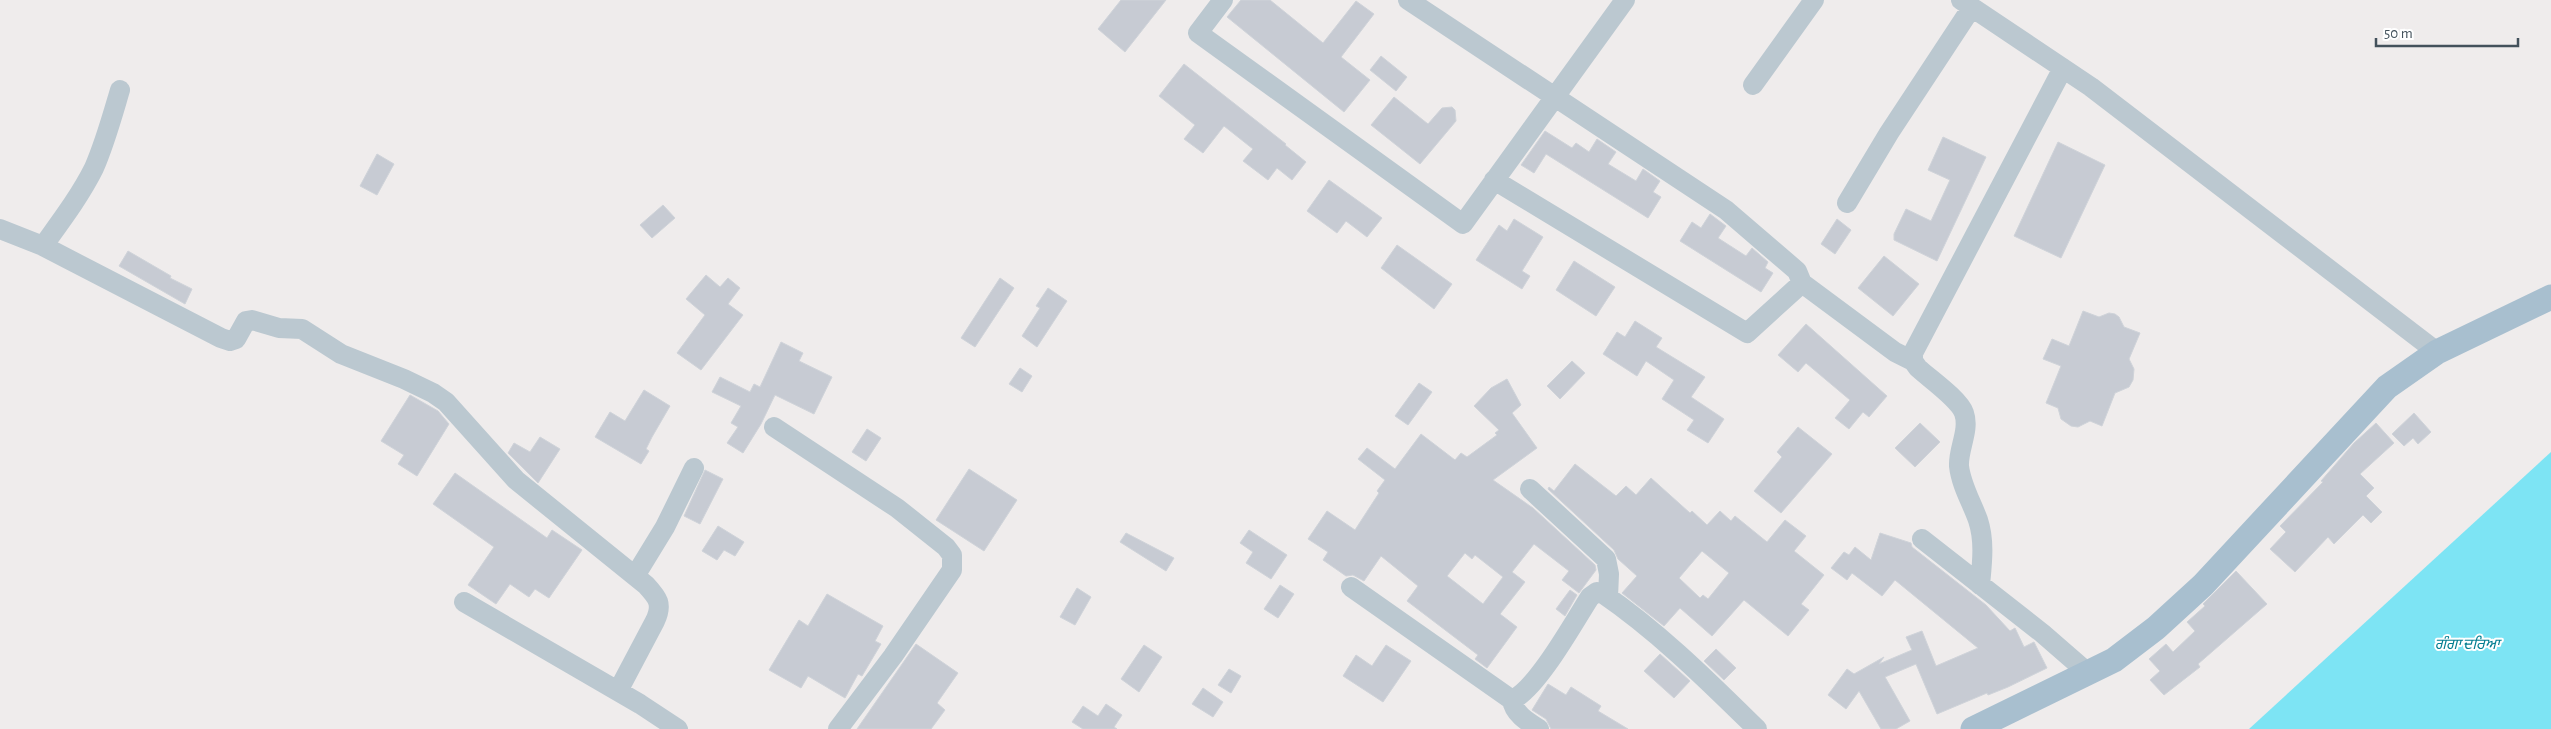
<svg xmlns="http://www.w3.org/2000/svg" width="2551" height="729" font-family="'Alegreya Sans','Noto Sans Gurmukhi',sans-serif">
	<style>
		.water { fill: #7de4f4 }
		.building { fill: #c7cbd3; stroke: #cfd3d9; fill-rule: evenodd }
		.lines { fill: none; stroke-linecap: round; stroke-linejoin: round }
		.minor { stroke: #bbc8d0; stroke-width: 20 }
		.major { stroke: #a8bfcf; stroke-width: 25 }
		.labels { text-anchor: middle; stroke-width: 4; stroke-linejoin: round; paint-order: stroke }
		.water-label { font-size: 15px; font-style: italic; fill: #037e91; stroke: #fff }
	</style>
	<rect width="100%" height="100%" fill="#efecec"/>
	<path class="water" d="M2551,452V729H2249Z"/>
	<path class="building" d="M1121,0H1166L1125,52L1098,29Z
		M1241,0H1270L1323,43L1356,1L1374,14L1341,57L1370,80L1344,112L1227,17Z
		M1381,56L1407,77L1396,91L1370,70Z
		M1184,64L1286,144L1285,145L1306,162L1292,180L1277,168L1268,180L1243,161L1253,149L1224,126L1203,153L1184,139L1195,125L1159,96Z
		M1394,97L1428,124L1442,108L1452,107L1455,110L1456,121L1420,164L1371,125Z
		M1545,131L1572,148L1576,143L1589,152L1597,139L1616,152L1608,164L1636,181L1643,169L1660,181L1653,192L1661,197L1648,218L1546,154L1534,173L1521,165Z
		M1943,137L1986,157L1937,261L1894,240V234L1906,209L1931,221L1950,180L1928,170Z
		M2058,142L2105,165L2061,258L2014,236Z
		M377,154L394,164L377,195L360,186Z
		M1329,180L1382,218L1367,237L1346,221L1337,233L1307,211Z
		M663,205L675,218L652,238L640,225Z
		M1710,214L1726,226L1718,238L1746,256L1752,248L1768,262L1765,268L1773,273L1761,292L1680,241L1692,222L1701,228Z
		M1514,219L1543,237L1522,271L1530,276L1522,289L1476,260L1499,225L1507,231Z
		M1837,219L1851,230L1835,254L1821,244Z
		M1397,245L1452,284L1434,309L1381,268Z
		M128,251L171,276L170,278L192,289L185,304L119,266Z
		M1884,256L1919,284L1893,316L1858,288Z
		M1574,261L1615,287L1596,316L1556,290Z
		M706,275L720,287L728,278L740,288L728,304L743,315L701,370L677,353L705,315L686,299Z
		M1000,278L1014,288L975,347L961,338Z
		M1048,288L1067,301L1037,347L1022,336L1040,308L1036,306Z
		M2083,311L2099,317L2109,313L2115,314L2119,317L2124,327L2140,333L2129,359L2134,369L2133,380L2129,387L2115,393L2102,426L2090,421L2078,427L2071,426L2061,419L2058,408L2046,403L2061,366L2043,359L2052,339L2069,346Z
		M1635,321L1662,338L1656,347L1705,377L1691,397L1724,419L1708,443L1687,430L1694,420L1662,399L1674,380L1646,361L1637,376L1603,354L1617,332L1625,337Z
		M1806,324L1887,396L1869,417L1863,412L1849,429L1835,418L1850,400L1806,363L1798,372L1778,355Z
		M781,342L803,353L799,361L832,377L814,414L775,395L761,424L743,453L727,443L738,427L731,423L741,406L712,392L720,377L750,392L754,384L760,387Z
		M1572,361L1585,373L1560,399L1547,386Z
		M1020,368L1032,376L1022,392L1009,384Z
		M1507,379L1521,405L1512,413L1537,448L1493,480L1533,508L1595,565L1596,570L1579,593L1562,580L1569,571L1534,544L1512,572L1525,582L1500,614L1517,627L1487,668L1475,659L1478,655L1407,601L1418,586L1381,556L1364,581L1353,575L1346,576L1323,560L1328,552L1308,539L1327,511L1355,530L1379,493L1377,491L1385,480L1358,459L1367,448L1395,469L1421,434L1455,460L1461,453L1467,457L1497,435L1495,433L1499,430L1474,406L1491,388ZM1465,553L1472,559L1475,555L1503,577L1483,604L1447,576Z
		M1419,383L1432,392L1408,425L1395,416Z
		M644,390L670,406L652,437L646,449L649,451L641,464L595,437L610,412L625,421Z
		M410,395L438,411L449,424L417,476L398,464L404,455L381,441Z
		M2414,413L2431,432L2418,444L2413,438L2404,446L2392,434Z
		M1920,423L1940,442L1915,467L1895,448Z
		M2376,423L2394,443L2360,474L2374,488L2366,496L2382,512L2371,523L2363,515L2334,544L2328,537L2295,572L2270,549L2286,532L2280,526L2323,482L2321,481L2354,443Z
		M1798,427L1832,454L1781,513L1754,491L1782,457L1777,452Z
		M867,429L881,438L866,461L852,452Z
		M540,437L560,449L538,483L508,453L514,443L530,452Z
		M1575,464L1616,496L1626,486L1636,495L1651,478L1690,513L1692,511L1707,525L1720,511L1731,521L1735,516L1767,542L1785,520L1806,536L1794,551L1824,575L1801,604L1809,610L1788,636L1744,600L1712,636L1680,608L1664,626L1622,593L1637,576L1618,559L1614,550L1548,489L1549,487L1554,491ZM1702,551L1729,573L1708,599L1703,595L1700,598L1679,578Z
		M969,469L1017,500L984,551L936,520Z
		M705,470L723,479L700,524L684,516Z
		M455,473L547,538L552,530L582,550L549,598L535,589L529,597L510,584L496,604L468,585L494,547L433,504Z
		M718,526L744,542L735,556L724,550L717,560L702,551Z
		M1249,530L1287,555L1271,579L1246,563L1253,552L1240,543Z
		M1126,533L1174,558L1166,571L1120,542Z
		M1880,533L1911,543L1912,547L1986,605L2010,631L2015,628L2024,647L2034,642L2047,668L2008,687L1988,695L1987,693L1937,714L1916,664L1885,677L1910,721L1896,729H1881L1859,691L1846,709L1828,695L1847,669L1854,674L1884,657L1879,664L1912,650L1906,637L1922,631L1936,666L1978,648L1895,580L1882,596L1852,573L1847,580L1831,568L1844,552L1849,555L1855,547L1871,560Z
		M2236,571L2267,604L2198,664L2200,667L2164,695L2150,680L2160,671L2149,659L2166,644L2173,652L2195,631L2187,622L2205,606L2203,604Z
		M1280,585L1294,594L1278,618L1264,609Z
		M1077,588L1091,597L1075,625L1060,617Z
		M1570,590L1577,595L1565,616L1556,609Z
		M827,594L883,626L875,641L881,644L862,676L858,674L845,698L808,676L801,688L769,670L799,620L808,626Z
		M916,644L958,673L937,703L945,710L931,729H857Z
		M1144,645L1162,657L1139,692L1121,679Z
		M1386,645L1411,661L1383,702L1343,676L1356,655L1372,666Z
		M1716,649L1736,668L1724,680L1704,661Z
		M1660,654L1690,681L1674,698L1644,671Z
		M1229,669L1241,676L1231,693L1218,685Z
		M1548,684L1566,695L1571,687L1601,706L1598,711L1628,729H1551L1546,719L1532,710Z
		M1203,688L1223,702L1213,717L1192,704Z
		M1106,704L1122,715L1114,727L1117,729H1083L1072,722L1083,706L1098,716Z"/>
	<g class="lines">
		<path class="minor" d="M1223,0L1198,33L1463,224L1625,0
			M1408,0L1726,210L1797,271L1802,283L1895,352L1913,361
			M1961,0L2091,87L2437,352
			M1753,85L1814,0
			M1494,180L1747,333L1802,283
			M1847,203L1889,133L1972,7
			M0,229L43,246L221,338L230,341L236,339L246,321L252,320L279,328L302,329L341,354L404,379L433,393L446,402L516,480L646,585C658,598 663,604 655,621L618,691
			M43,246C61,221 80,196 94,168C105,143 112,117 120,90
			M774,427L897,508L946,547L952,555V570L893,656L838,729
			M1530,489L1606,559L1609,574L1608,597
			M1922,539L2042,633L2088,673
			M635,576L665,527L694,468
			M1980,585C1982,564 1985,541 1978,520C1972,503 1961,485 1959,466C1958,449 1970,430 1964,413C1959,399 1930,379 1918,368L1913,361V353L2063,68
			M1351,587L1512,700C1537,689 1574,622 1590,597L1597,592L1602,593C1659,632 1708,681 1757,729
			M464,602L640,704L678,729
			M1512,700C1514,714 1528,722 1539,729"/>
		<path class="major" d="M1973,729L2114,660L2156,628L2203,585L2387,387L2437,352L2551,297"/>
	</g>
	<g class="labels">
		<g class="water-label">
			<text x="2467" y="649">ਗੰਗਾ ਦਰਿਆ</text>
		</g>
	</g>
	<path d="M2376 38v8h142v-8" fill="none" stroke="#43515b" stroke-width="2.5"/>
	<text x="2384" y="38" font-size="15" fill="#43515b" stroke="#ffffff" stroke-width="4" paint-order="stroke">50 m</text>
</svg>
